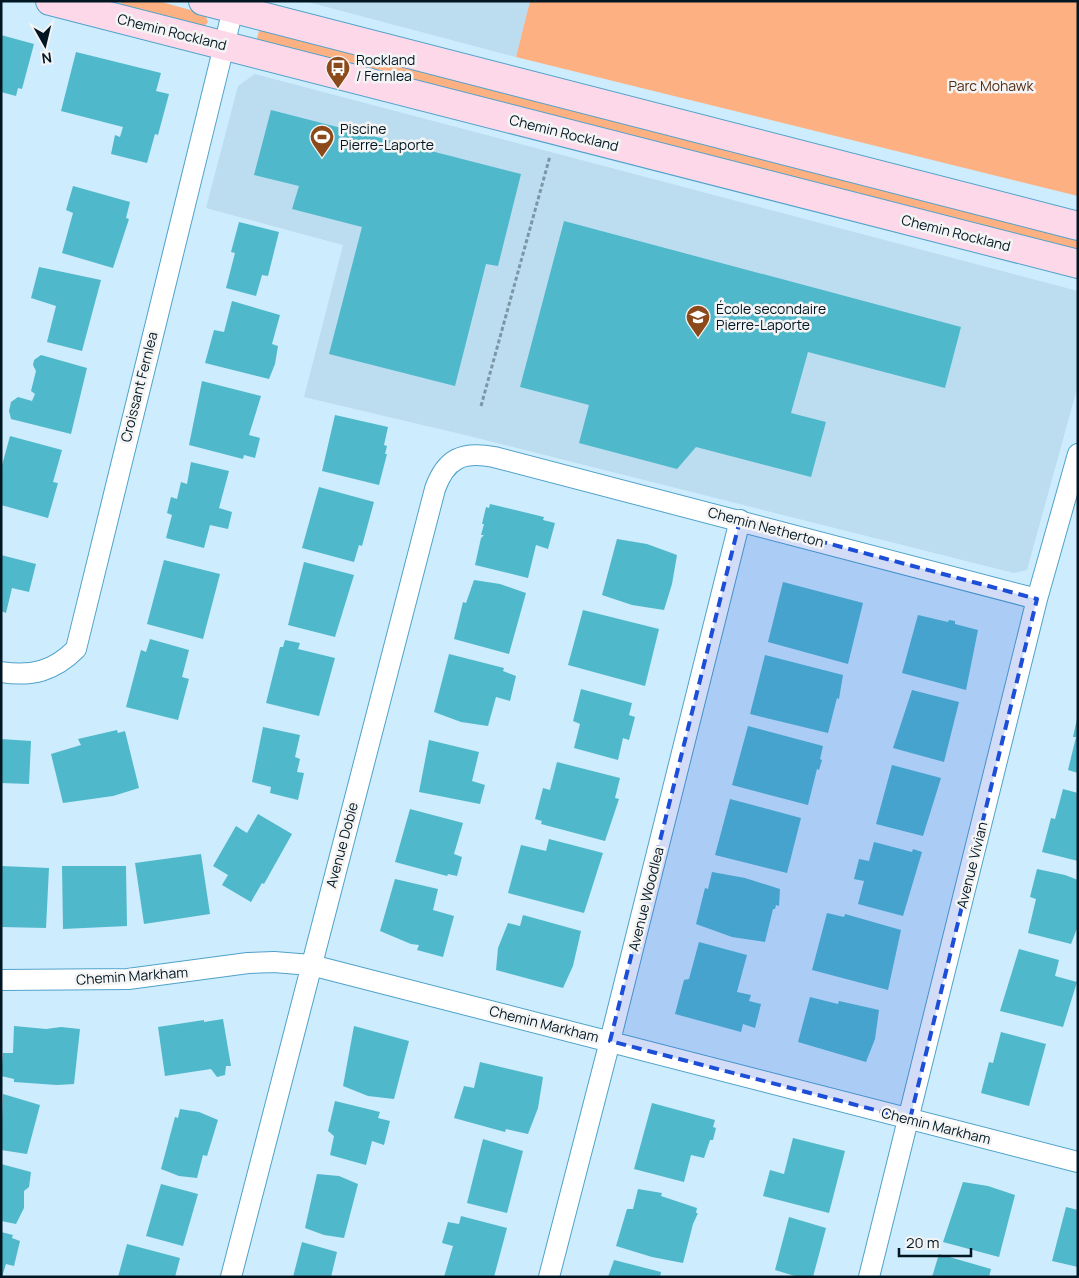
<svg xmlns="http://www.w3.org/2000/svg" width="1079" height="1278" font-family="Manrope,sans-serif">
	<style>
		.built { fill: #bbddef }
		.green { fill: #fdb082 }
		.building { fill: #50b8cb }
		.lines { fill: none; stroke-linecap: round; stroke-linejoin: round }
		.street-casing { stroke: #50a2ca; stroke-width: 22 }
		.secondary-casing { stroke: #50a2ca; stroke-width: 30 }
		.path { stroke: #7b97a6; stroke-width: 3; stroke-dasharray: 4 2.5; stroke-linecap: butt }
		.street { stroke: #fff; stroke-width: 20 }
		.secondary { stroke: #fcd8e9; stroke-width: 28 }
		.marked { fill: #1d4ed8; fill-opacity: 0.2; stroke: #1d4ed8; stroke-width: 4; stroke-dasharray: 10 6; stroke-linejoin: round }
		.labels { text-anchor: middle; stroke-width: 5; stroke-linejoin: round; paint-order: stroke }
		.street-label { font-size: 14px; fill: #001723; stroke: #f4f4f4 }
		.poi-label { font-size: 14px; fill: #001723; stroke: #f4f4f4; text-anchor: start }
		.park-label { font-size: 14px; fill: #512b11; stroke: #f4f4f4 }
	</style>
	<rect width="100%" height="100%" fill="#cdecfd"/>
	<path class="built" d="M304,1H530L516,57Z
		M255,74L1078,291V385L1027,570L1014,573L465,435L304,397L343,245L206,208L238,86Z"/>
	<path class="green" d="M121,1H158L205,14L208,22L204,27L120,7Z
		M530,1H1078V196L516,57Z
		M260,27L1078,236V252L256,42Z"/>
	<path class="building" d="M1,35L34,44L22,89L18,88L16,96L1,92Z
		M76,52L161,73L156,91L169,94L158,135L155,134L147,163L111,154L115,135L120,137L123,127L61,111Z
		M271,110L521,174L498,266L486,264L455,386L329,354L362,227L292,209L299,186L254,175Z
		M73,186L130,202L126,218L129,219L113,268L62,253L73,213L66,210Z
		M564,221L961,327L945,388L808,352L791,413L826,422L811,477L696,447L677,469L579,443L589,405L520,387Z
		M239,222L279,232L268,276L262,275L256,296L226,288L235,253L231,252Z
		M39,267L101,280L82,351L47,342L56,306L31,298Z
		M232,301L280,315L272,344L278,346L275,364L269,379L205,363L214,330L224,332Z
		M41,355L87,368L71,434L11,419L9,411L11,402L18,397L32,401L35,394L31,391L36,371L33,365L34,360Z
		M202,381L261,396L249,435L260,438L255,458L244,455L243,459L189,445Z
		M335,415L388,427L384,445L387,446L385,454H387L379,485L322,471Z
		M10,436L62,450L53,482L58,483L48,518L1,505V469Z
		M191,462L229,471L219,508L232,512L228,529L210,525L204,548L166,538L172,515L167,513L171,497L177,499L181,482L187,484Z
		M319,487L374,502L362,546L359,545L354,562L302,548Z
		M490,504L544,517L543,520L555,523L548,549L536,545L528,578L475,565L481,538L484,535H481L484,524H482L486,507L489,508Z
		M617,539L647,544L677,555L672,584L664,610L632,605L602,595Z
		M1,555L36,564L29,592L12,588L6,613L1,611Z
		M164,560L220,574L203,639L147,624Z
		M304,562L354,575L335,637L288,625Z
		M474,580L500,584L526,593L509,654L454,639L463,602L466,603Z
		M783,582L863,603L848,664L768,642Z
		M583,610L659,629L645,686L568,665Z
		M918,615L948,622L949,620L955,621V624L978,630L966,690L902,673Z
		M150,639L189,650L182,677L189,679L178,720L126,707L141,650L146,652Z
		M285,640L300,643L298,649L335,658L319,716L266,703L280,647H283Z
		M449,654L504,668L503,671L516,676L510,701L496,697L488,726L461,722L434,712Z
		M765,655L843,675L839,699L837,698L828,733L750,714Z
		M581,689L632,703L629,715L635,717L629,740L623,738L618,760L574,748L580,724L573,721Z
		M912,690L959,702L944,762L893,748Z
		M1077,719H1078V773L1068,770L1076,737H1073Z
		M748,726L823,746L820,759L822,760L819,770L817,769L808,805L732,785Z
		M263,727L300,735L295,757L300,759L297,772L304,773L298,800L270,793L271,787L252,782Z
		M117,730L118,733L125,731L139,788L113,796L63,803L51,754L81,745L78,739Z
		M1,739L31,741L29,784L1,783Z
		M429,740L479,752L472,781L485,785L480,804L419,792Z
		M557,762L620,778L615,798L619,799L605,841L541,824L542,821L535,819L543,788L550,790Z
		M892,765L941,778L923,836L876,824Z
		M1063,789L1078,793V861L1042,852L1051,818L1055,819Z
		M730,799L801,818L787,873L715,855Z
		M410,809L463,823L454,854L462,857L457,876L448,874L447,876L395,862Z
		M258,814L292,834L264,884L262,883L251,902L222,885L228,875L213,866L236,826L247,833Z
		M549,839L603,853L584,913L508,893L521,845L546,851Z
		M874,842L912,852L913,849L922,852L903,916L858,904L864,881L854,879L859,859L869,861Z
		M201,854L210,914L144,924L135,863Z
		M1,866L49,868L46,928L1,927Z
		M62,866H126L127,926L63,929Z
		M1037,869L1065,875L1078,880V926L1071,944L1028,933L1036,899L1030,897Z
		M712,872L745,878L780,889L779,906L776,905L775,909H773L765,942L732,937L696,924L705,888L708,889Z
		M395,879L438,889L433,910L454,916L443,957L417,950L419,945L411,944L380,931Z
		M827,913L844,917L845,914L901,930L888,990L812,970Z
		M523,915L581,931L573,966L563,988L496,970L498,948L508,923L520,926Z
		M699,942L747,955L737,992L751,995L749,1001L761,1004L755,1028L743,1024L741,1032L675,1014L684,980L689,979Z
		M1019,949L1059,960L1055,976L1077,982L1063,1027L1000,1011Z
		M810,997L838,1004L839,1001L879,1010L875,1039L866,1062L798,1042Z
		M223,1019L231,1066H226L225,1075L217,1077L211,1069L165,1076L158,1027L204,1020V1022Z
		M14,1026L46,1029L61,1027L80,1029L74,1084L57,1085L14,1082V1079L1,1076L3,1053H13Z
		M354,1026L409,1041L394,1099L368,1096L343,1086Z
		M1001,1032L1046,1044L1029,1106L981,1093L989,1062L993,1063Z
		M480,1062L543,1077L538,1108L528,1134L506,1129L505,1132L454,1118L464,1086L474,1088Z
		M3,1094L40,1105L27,1154L1,1150Z
		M335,1101L380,1112L378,1118L390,1121L384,1145L372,1141L366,1165L330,1155L334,1136L328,1131Z
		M652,1103L715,1120L713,1127L716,1128L713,1140H710L704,1158L691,1155L684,1182L634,1169Z
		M180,1109L199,1112L218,1120L207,1156L203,1155L197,1178L179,1176L161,1169L175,1117L178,1118Z
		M793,1138L845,1151L829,1213L763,1196L770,1170L784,1174Z
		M483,1139L523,1151L507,1213L467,1203Z
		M1,1164L31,1172L29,1187L24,1191V1208L16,1224L1,1221Z
		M317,1174L339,1176L358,1184L344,1238L324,1235L305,1228Z
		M963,1182L988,1186L1015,1195L999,1257L943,1242Z
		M161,1184L198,1194L183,1246L146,1236Z
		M638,1189L662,1193L661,1196L697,1208L696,1213H698L693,1224L683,1263L652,1257L616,1246L627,1209H633Z
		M1066,1207L1078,1210V1267L1052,1261Z
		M461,1216L507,1228L494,1277H444L453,1246L442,1243L448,1222L459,1224Z
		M789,1217L826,1228L813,1277H798L775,1270Z
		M1,1232L13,1235L12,1238L20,1241L14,1266L6,1264L2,1277Z
		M302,1242L337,1252L331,1277H293Z
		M127,1244L180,1258L175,1277H118Z
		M939,1254L991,1269L989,1277H932Z
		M614,1260L661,1272L660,1277H608Z"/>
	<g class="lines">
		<defs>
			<path id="street" d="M1,672C32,677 54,671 76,649L235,1
				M1,980L128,979L248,963L274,962L311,965L1078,1162
				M231,1277L435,489C446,458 463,451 494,457L1037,599
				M549,1277L610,1041L740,520
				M869,1277L1037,599L1078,454"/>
			<path id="secondary" d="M50,1L1078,264
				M203,1L1078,226"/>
		</defs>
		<use href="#street" class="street-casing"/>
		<use href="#secondary" class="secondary-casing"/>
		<path class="path" d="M481,406L550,156"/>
		<use href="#street" class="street"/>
		<use href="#secondary" class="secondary"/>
	</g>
	<path class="marked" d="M740,520L1037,599L910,1119L610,1041Z"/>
	<defs>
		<symbol id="bus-pin" viewBox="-11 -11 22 30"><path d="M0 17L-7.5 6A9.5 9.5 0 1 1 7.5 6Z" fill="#8c491a" stroke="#f4f4f4"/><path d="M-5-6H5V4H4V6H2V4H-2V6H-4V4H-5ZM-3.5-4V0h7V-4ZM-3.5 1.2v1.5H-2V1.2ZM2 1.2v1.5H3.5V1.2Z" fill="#fff"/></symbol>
		<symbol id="stadium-pin" viewBox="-11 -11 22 30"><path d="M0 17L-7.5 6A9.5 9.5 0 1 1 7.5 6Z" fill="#8c491a" stroke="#f4f4f4"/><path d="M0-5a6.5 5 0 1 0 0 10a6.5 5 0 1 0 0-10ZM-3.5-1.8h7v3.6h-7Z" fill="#fff"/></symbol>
		<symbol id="school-pin" viewBox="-11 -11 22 30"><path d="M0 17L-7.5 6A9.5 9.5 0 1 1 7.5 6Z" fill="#8c491a" stroke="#f4f4f4"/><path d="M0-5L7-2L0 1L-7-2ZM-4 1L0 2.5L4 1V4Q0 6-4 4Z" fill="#fff"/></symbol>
	</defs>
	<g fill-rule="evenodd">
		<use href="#bus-pin" x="324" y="54" width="28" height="38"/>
		<use href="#stadium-pin" x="308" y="123" width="28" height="38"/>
		<use href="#school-pin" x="684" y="303" width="28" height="38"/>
	</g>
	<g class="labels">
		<g class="street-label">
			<text transform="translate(172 32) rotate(14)" y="5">Chemin Rockland</text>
			<text transform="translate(564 133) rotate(14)" y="5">Chemin Rockland</text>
			<text transform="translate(956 233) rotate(14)" y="5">Chemin Rockland</text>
			<text transform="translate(139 387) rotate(-76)" y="5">Croissant Fernlea</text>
			<text transform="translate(766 527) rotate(15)" y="5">Chemin Netherton</text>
			<text transform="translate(342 845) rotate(-75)" y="5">Avenue Dobie</text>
			<text transform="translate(972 865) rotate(-76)" y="5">Avenue Vivian</text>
			<text transform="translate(646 899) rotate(-76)" y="5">Avenue Woodlea</text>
			<text transform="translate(132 976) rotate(-4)" y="5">Chemin Markham</text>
			<text transform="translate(544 1024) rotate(14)" y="5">Chemin Markham</text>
			<text transform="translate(936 1126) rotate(14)" y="5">Chemin Markham</text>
		</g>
		<g class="poi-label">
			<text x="356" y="65">Rockland<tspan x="356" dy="16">/ Fernlea</tspan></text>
			<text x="340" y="134">Piscine<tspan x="340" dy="16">Pierre-Laporte</tspan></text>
			<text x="716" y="314">École secondaire<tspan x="716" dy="16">Pierre-Laporte</tspan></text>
		</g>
		<g class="park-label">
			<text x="991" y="91">Parc Mohawk</text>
		</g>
	</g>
	<rect width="1079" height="1278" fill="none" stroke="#001723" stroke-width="5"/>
	<g transform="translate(45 45) rotate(172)" stroke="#f4f4f4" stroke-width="4" paint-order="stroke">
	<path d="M0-4L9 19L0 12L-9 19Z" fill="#001723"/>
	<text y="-8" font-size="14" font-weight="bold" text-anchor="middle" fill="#001723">N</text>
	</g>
	<path d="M899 1248v8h72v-8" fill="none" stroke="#001723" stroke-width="2.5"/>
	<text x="906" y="1248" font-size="15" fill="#001723" stroke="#f4f4f4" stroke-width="4" paint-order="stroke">20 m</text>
</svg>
